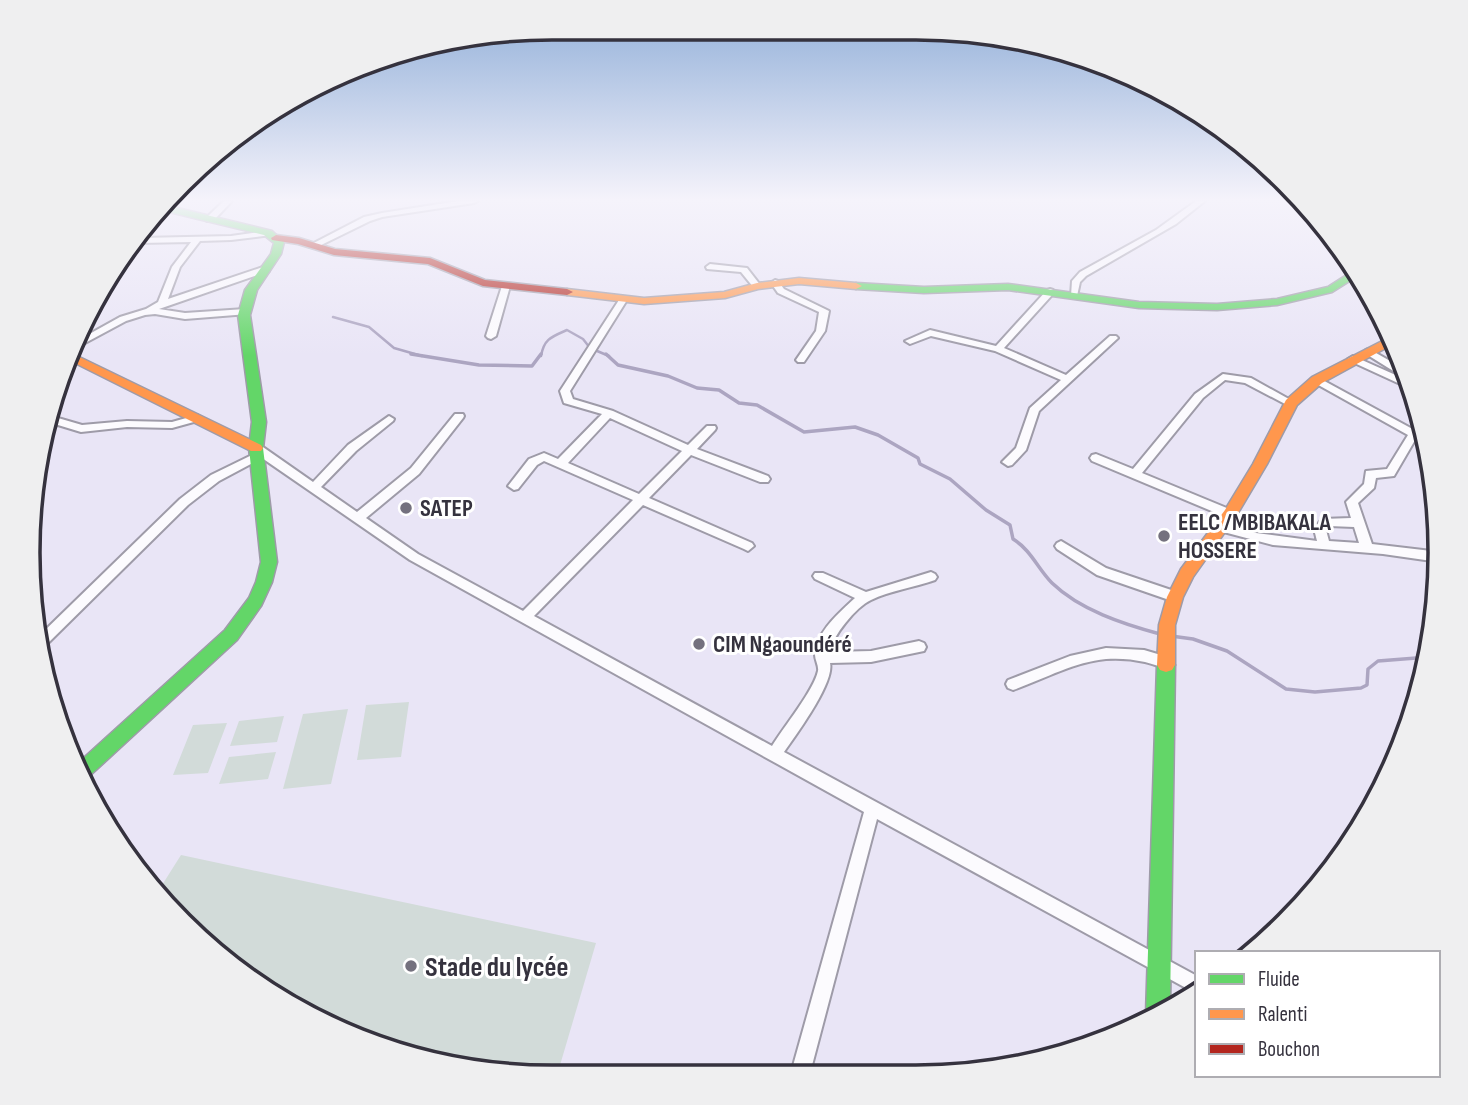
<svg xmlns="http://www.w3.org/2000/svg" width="1468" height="1105" font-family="'Sofia Sans Condensed',sans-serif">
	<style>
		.green { fill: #d2dbd9 }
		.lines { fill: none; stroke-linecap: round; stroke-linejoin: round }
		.stream-far1 { stroke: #aca5c1; stroke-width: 2.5 }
		.stream { stroke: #aca5c1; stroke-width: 3.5 }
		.street-casing { stroke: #9e9ba8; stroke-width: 4 }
		.fast-casing { stroke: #9e9ba8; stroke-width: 3 }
		.slow-casing { stroke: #9e9ba8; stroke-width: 3 }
		.jam-casing { stroke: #9e9ba8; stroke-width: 3 }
		.street { fill: #fcfbfe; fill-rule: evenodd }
		.fast { fill: #63d668; fill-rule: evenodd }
		.slow { fill: #ff974d; fill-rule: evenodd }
		.jam { fill: #b3261e; fill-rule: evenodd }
		.poi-dot { fill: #74717e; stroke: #fff; stroke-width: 2.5 }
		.labels { text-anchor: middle; stroke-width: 6; stroke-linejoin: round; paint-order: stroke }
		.poi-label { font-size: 24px; font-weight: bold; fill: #35323e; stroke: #fff; text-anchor: start }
		.near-poi-label { font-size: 28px; font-weight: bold; fill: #35323e; stroke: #fff; text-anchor: start }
		.rim { fill: none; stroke: #35323e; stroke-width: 3.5 }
	</style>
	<rect width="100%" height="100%" fill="#e9e5f6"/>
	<path class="green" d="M409,702L401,757L357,760L366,705Z
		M348,709L331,784L283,789L303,714Z
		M284,716L277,742L230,746L239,721Z
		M227,723L208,773L173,775L193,725Z
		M276,752L268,779L219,784L229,757Z
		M181,855L596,943L558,1072H484L352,1037L261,989L182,924L157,893Z"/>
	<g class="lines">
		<path class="stream-far1" d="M333,317L369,327L394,348L422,356
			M541,356C544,339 551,337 567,330L583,339L590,348L609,356"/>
		<path class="stream" d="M411,354L479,365L532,366L541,354
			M606,354L618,365L668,376L697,388L719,390L739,403L757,405L804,432L855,427L878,435L918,458L920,464L950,479L986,510L1010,525L1013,539C1031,550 1038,569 1052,583C1080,610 1123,624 1160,634
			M1171,636L1193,639L1227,651L1286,689L1315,692L1361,688L1367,685L1368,669L1378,661L1429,657"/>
		<defs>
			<path id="street" d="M224,201H232L213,221H207V217Z
				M458,201H478L474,203L382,217L370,221L315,248L308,246L364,217L382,213Z
				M1196,201H1205L1176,224L1086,276L1080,282L1077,296H1071L1072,281L1080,272L1156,230Z
				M268,231L272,233L271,235L231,240L200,241L180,267L168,299L263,267H269V271L159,309L185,313L245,309L248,310V314L185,319L155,314L145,315L126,321L72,350L75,342L120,317L146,309L158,302L172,267L191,242L138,243L141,238L231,236Z
				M710,264L747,268L761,286L754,288L741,272L707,269L706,267Z
				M1348,275C1356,273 1361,279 1364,285L1348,279Z
				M775,280L778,281L784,289L829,311L825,331L804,362H798L796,360L816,331L819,312L778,293L771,283Z
				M506,283L510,286L496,336L491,339L488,338L486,336L502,286Z
				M1050,289L1053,290V294L1004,348L1066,375L1110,336H1116L1118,338L1039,411L1026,450L1012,465L1008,466L1002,462L1016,448L1030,408L1061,380L995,351L931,336L910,344L905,341L930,330L996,346L1047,290Z
				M623,297L627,300L570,391L573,399L613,411L688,445L707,426H715L716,428L715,430L697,449L768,476L770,479L768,482H760L691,455L649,498L752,543L754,546L748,551L744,549L643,505L534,616L772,746C783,728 814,690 818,671C819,666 815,660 815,655C816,632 839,613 855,598L815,579L813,576L815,573H823L866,592L931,572L935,574L937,577L935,580C916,587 889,591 871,600C856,607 832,636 830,652L871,651L919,641L924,643L926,647L924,651L871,662L830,663C835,682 796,735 784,752L1197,976V994L877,819L810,1073H791L864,812L410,560L262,458L219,481L188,505L42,649L39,636L180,499L211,475L256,453L251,448L252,445H260L313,482L348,445L389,416L394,419L393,421L356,451L321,487L357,512L411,468L455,414H463L464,416L463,418L419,474L366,518L418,554L523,611L633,500L544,461L537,465L518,489L514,490L508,486L529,459L544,453L558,459L602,414L564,403L560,391L619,300ZM610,418L682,451L639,494L568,463Z
				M1369,349L1406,370L1408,378L1403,377L1366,354V350Z
				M1353,356L1409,381L1411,389L1350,361L1348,359Z
				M1223,374L1251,378L1296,403L1295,405H1287L1245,383L1225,380L1203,398L1142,473L1234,511L1236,514L1234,517H1226L1092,461L1090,458L1092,455L1096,454L1133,469L1195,394Z
				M1317,377L1418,432L1424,430L1428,444L1415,440L1394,476L1376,478L1374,488L1358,503L1372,544L1440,552L1439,562L1383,554L1273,545L1216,530L1214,527L1220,523L1256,533L1317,541L1314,529L1322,519L1351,518L1346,502L1364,484L1366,471L1387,469L1408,435L1313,382L1312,380ZM1329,526L1354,527L1359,543L1329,541L1326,530Z
				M197,415L202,418L201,420L172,428L127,427L81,432L58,425L46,428L48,421L58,418L82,425L127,421L172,422Z
				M1061,541L1106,568L1180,593L1181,597L1180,601L1175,602L1097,575L1057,549L1055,546L1057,543Z
				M1106,648L1144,650L1171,658L1173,662L1171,666C1162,669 1154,664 1145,662C1132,659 1119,658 1106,659C1074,662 1044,679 1013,690L1008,688L1006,684L1008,680L1070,656Z"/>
			<path id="fast" d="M165,205L272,231L284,242L281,254L257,290L250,315L266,422L263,448L277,562L272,582L261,606L237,640L85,780L77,764L225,630L249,598L256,582L261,562L249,448L252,422L238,315L245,290L271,254L274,243L264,235L161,210Z
				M1356,269L1359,275L1332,292L1277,305L1217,310L1139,308L1008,290L924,293L856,289L850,286L856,283L924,287L1008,284L1139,302L1217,304L1277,299L1328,287Z
				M1166,658L1172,660L1175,665L1170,1008L1148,1020L1146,1015L1157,665L1160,660Z"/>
			<path id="slow" d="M799,278L856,283L862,286L856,289L799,284L758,289L725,298L644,304L567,295L561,292L567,289L644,298L724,292L757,283Z
				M1392,336L1395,343L1322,383L1297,405L1267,464L1235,518L1193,577L1183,597L1175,625V665L1172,670L1166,672L1160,670L1157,665L1159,625L1167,597L1181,569L1225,510L1253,464L1286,400L1312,377Z
				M71,353L261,445L263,448L261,451H251L69,360Z"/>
			<path id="jam" d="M276,235L299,238L335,249L430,258L485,280L567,289L573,292L567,295L483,286L428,264L334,255L298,244L272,240L271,238Z"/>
		</defs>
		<use href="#street" class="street-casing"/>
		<use href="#fast" class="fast-casing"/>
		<use href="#slow" class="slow-casing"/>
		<use href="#jam" class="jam-casing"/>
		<use href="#street" class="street"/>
		<use href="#fast" class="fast"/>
		<use href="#slow" class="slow"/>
		<use href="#jam" class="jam"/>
	</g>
	<linearGradient id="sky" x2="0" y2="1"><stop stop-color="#90aed8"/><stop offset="0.56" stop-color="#f5f3fb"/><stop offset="1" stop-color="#f5f3fb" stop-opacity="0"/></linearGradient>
	<rect width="1468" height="356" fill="url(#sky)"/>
	<g class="poi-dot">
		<circle cx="406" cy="508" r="7"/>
		<circle cx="1164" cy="536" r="7"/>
		<circle cx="699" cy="644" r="7"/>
		<circle cx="411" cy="966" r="7"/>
	</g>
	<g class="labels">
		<g class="poi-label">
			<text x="420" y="516">SATEP</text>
			<text x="1178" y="530">EELC /MBIBAKALA<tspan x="1178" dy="28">HOSSERE</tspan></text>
			<text x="713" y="652">CIM Ngaoundéré</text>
		</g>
		<g class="near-poi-label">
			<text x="425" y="976">Stade du lycée</text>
		</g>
	</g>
	<path d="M0 0H1468V1105H0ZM552 40H916A512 512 0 0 1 1428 552V553A512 512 0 0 1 916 1065H552A512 512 0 0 1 40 553V552A512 512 0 0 1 552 40Z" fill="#efeff0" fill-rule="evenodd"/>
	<path class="rim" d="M552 40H916A512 512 0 0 1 1428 552V553A512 512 0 0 1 916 1065H552A512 512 0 0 1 40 553V552A512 512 0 0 1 552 40Z"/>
	<rect x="1195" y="951" width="245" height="126" fill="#ffffff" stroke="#aeadb2" stroke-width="2"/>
	<rect x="1209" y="974" width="35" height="10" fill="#63d668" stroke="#aeadb2" stroke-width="2"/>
	<text x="1258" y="986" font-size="21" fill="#35323e">Fluide</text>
	<rect x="1209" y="1009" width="35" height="10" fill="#ff974d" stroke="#aeadb2" stroke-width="2"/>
	<text x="1258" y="1021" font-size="21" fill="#35323e">Ralenti</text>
	<rect x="1209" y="1044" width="35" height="10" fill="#b3261e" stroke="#aeadb2" stroke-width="2"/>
	<text x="1258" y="1056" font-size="21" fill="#35323e">Bouchon</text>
</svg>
